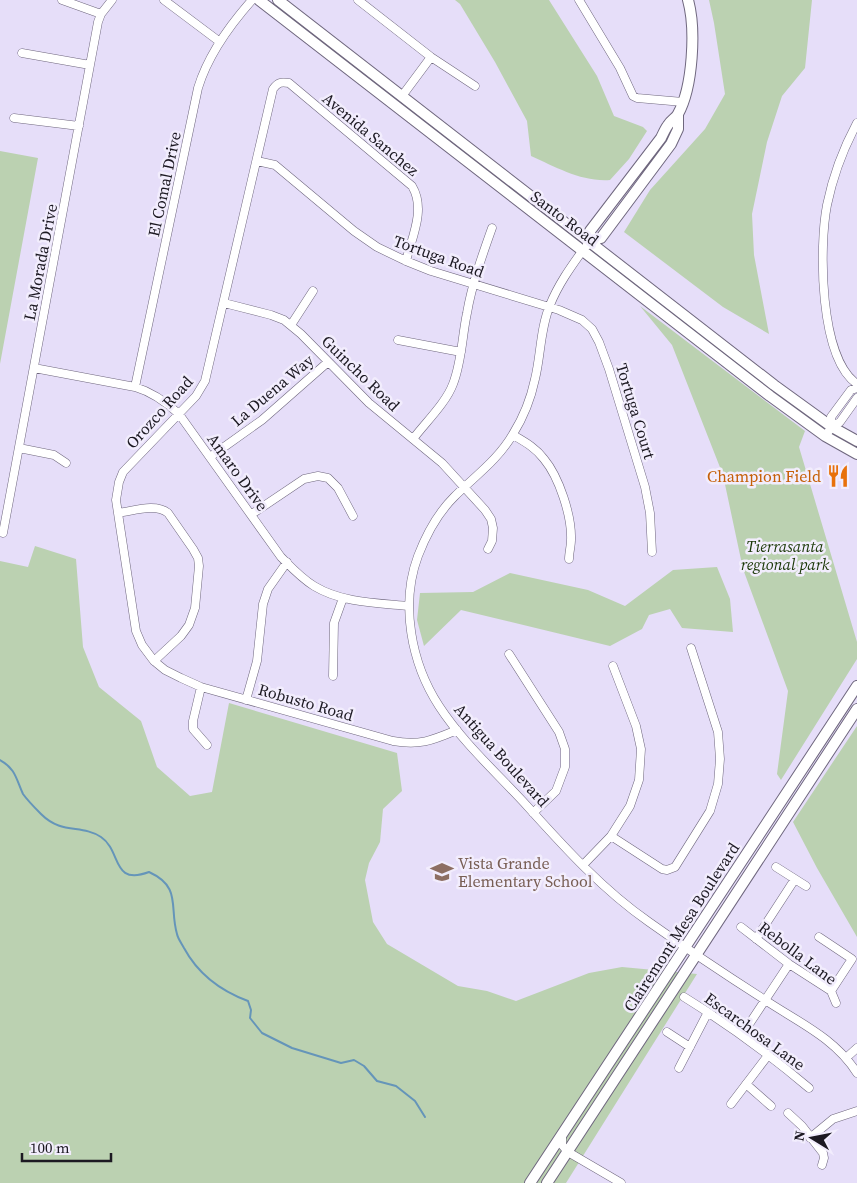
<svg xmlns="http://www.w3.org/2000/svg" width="857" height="1183" font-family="'Source Serif 4',serif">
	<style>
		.green { fill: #bbd1b1 }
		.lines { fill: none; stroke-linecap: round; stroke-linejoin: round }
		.stream { stroke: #6595b9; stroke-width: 2 }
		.minor-casing { stroke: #6f677e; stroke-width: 9 }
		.major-casing { stroke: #6f677e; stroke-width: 12 }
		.minor { stroke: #fff; stroke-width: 8 }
		.major { stroke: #fff; stroke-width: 10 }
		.labels { text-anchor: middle; stroke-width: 5; stroke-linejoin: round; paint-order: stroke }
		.street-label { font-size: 16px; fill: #1c1922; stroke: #f2edfd }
		.food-label { font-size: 16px; fill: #c56008; stroke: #f2edfd; text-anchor: end }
		.park-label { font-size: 16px; font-style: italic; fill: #1a3806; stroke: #f2edfd }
		.education-label { font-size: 16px; fill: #785e54; stroke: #f2edfd; text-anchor: start }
	</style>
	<rect width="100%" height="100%" fill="#e6def9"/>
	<path class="green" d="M455,0H549L597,76L614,116L643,127L647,131L629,159L610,180C581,182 556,167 531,156L527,121L495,62L460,4Z
		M709,0H812L805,68L782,96L767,142L752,214L754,255L769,334L723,307L624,232L650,190L705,129L725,94L714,23Z
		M0,151L38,158L0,364Z
		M640,306L805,431L799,447L857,642V659L781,780L777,774L788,691L743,569L723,475L672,345Z
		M35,546L76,559L83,647L99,687L141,721L157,767L190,796L212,792L229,703L397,753L402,791L383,809L380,842L369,863L365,880L373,922L387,944L458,986L487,991L516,1001L589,973L622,967L697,974L566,1183H0V561L28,567Z
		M717,567L730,599L733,632L682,628L670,609L649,615L642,629L610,646L461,610L424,646L417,620L420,593L473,592L510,573L588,590L625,606L673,570Z
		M857,726V937L817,868L793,822Z"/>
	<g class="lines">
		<path class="stream" d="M0,760C16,769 16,779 23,794C28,801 35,808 41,814C62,835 81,824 101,837C122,851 111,886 149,872C182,887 169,907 177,934C178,939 182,944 184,948C198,974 221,991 248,1001L251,1010L250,1018L262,1033L292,1048L341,1063L354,1060L364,1066L377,1081L396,1086L415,1101L425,1117"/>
		<defs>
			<path id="minor" d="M62,0L101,14
				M164,0L220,42
				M358,0L431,57L475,86
				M579,0L620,68L633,96L637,98L683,102
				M22,53L90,65
				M402,96L431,57
				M14,118L79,126
				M857,123C843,149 833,176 827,205C819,246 819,358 857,384
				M257,161L275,165L354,231L377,247L406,261L431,271L559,310L582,320L592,329L599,342L609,369L645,487L650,513L652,552
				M583,250C570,268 558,285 550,305C540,329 541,355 535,379C531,398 523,418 513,434C498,460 475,476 454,497C438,513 426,535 418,556C400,604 411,663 439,706C463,743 498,774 528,807C565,848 603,890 649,922C687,949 726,975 765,1000C798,1022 835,1038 857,1073
				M406,261C412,237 426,209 412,186L289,83C281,82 278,82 273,89L205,381L196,396L123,472L119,482L116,500L136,631L142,645L154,661L165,670L181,678L201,687L393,741C420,746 433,740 457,730
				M224,303L271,315L284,320L301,334L369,403L442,463L485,510L491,519L493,528L492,541L488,549
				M291,325L313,291
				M398,340L461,352
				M34,368L135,387C152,392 166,402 179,414L281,557C291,567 301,578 314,586C342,603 377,603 409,606
				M135,387L198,88C208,55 229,26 252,0
				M832,427L831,417L851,390L857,388
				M513,435C525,442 536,448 544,459C559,477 572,516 571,540C571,546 569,553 569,559
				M825,436L832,427L840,422L857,398
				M413,439C425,423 446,403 453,384C462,361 462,336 467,313C472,284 482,256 492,228
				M19,448L54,455L66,463
				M210,457L262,420L328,362
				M118,513C134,511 155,503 168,513L193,549L198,558L199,566L195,608L189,625L181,636L154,661
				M252,514L304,479L318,476L328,478L338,488L353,516
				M3,533L98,22L101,14L112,0
				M509,654L559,732L565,749V767L556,791L533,813
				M333,676L334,623L343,598
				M201,687L193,721V729L207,745
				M246,700L257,661L263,604L268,589L287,562
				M611,836L662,869L667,870L675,867L710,811L718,784L720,759L718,732L691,648
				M583,865L611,836L630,806L639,780L641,749L636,726L613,666
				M776,867L806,886
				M741,927L789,964L831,991L836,1003
				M819,937L852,959L831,991
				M756,939L795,879
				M684,997C729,1025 769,1054 809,1088
				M667,1032L690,1047
				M742,1035L789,964
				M847,1057L857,1048
				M679,1068L708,1012
				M746,1084L771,1106
				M731,1104L769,1054
				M788,1113L802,1126L823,1153L824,1158L822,1165
				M562,1136V1145L568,1152L621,1183
				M810,1138L833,1119L857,1111"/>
			<path id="major" d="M259,0L770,396L825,436L857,454
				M278,0L774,385L832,427L857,441
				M590,241L601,238L671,144L678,129V115
				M588,244L590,241V231L661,138C663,134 665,129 668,125C671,120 676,118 678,114C693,87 696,29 688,0
				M530,1183L857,686
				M547,1183L857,709"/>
		</defs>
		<use href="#minor" class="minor-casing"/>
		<use href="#major" class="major-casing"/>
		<use href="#minor" class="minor"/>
		<use href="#major" class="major"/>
	</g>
	<defs>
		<symbol id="restaurant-bare" viewBox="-9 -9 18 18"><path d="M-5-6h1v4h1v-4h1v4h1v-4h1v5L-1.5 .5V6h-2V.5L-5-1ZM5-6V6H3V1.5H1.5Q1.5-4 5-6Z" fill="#e8710a" stroke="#f2edfd" stroke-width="2.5" paint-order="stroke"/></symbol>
		<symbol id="school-bare" viewBox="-9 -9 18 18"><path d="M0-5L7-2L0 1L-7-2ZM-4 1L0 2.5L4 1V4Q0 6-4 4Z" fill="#8d6e63" stroke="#f2edfd" stroke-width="2.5" paint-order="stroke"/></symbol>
	</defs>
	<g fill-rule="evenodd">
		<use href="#restaurant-bare" x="822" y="460" width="32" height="32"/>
		<use href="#school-bare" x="426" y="856" width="32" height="32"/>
	</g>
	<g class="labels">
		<g class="street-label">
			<text transform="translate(371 134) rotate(40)" y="6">Avenida Sanchez</text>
			<text transform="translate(164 184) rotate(-78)" y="6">El Comal Drive</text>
			<text transform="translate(565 218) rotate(37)" y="6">Santo Road</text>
			<text transform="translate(439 256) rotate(20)" y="6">Tortuga Road</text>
			<text transform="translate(40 262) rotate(-79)" y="6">La Morada Drive</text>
			<text transform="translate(361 373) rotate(44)" y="6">Guincho Road</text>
			<text transform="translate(272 390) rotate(-40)" y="6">La Duena Way</text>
			<text transform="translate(636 411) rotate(73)" y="6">Tortuga Court</text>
			<text transform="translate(159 412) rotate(-48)" y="6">Orozco Road</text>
			<text transform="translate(238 472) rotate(54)" y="6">Amaro Drive</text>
			<text transform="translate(306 702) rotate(16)" y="6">Robusto Road</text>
			<text transform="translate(502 755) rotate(48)" y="6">Antigua Boulevard</text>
			<text transform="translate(681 927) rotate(-57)" y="6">Clairemont Mesa Boulevard</text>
			<text transform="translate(798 953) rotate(37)" y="6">Rebolla Lane</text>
			<text transform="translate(755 1031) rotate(36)" y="6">Escarchosa Lane</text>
		</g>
		<g class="food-label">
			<text x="821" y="482">Champion Field</text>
		</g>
		<g class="park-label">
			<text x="785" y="552">Tierrasanta<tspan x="785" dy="18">regional park</tspan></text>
		</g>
		<g class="education-label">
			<text x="458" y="869">Vista Grande<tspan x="458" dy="18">Elementary School</tspan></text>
		</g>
	</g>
	<g transform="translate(812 1138) rotate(280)" stroke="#f2edfd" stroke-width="4" paint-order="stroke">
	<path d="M0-4L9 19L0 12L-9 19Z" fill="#1c1922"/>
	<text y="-8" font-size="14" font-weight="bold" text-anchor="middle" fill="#1c1922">N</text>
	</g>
	<path d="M22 1153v8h89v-8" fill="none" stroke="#1c1922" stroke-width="2.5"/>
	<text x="30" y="1153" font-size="15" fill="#1c1922" stroke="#f2edfd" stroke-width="4" paint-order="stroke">100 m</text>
</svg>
